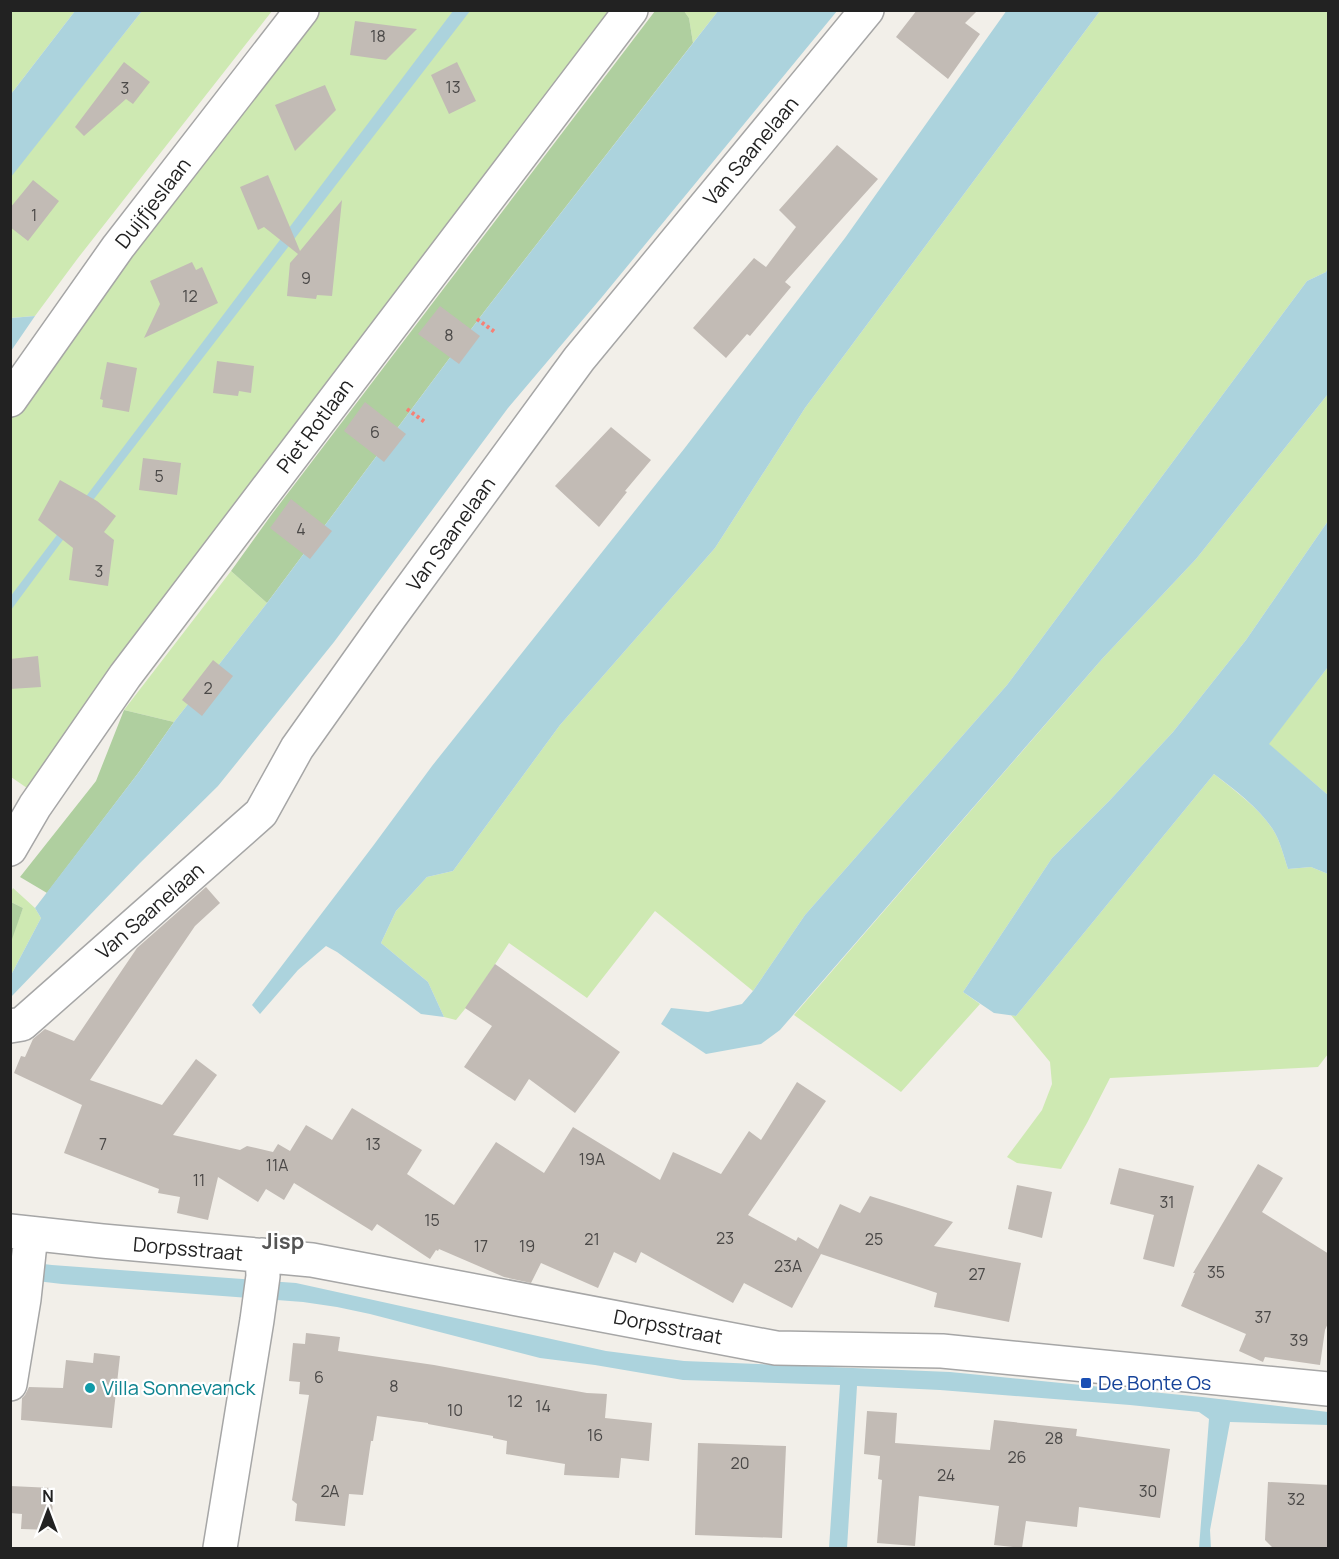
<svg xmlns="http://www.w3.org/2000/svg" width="1339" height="1559" font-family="Manrope,sans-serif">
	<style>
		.grass { fill: #cee9b2 }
		.forest { fill: #afcf9f }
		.water { fill: #acd3dd }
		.building { fill: #c2bbb5 }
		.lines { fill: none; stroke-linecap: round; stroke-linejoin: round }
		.minor-casing { stroke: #a6a6a6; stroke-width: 36 }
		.path { stroke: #f68176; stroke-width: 4; stroke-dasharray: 3 3; stroke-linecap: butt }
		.minor { stroke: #fff; stroke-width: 33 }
		.transit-dot { fill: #1a4fb4; stroke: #fff; stroke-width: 2 }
		.culture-dot { fill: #0f9aa8; stroke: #fff; stroke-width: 2 }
		.labels { text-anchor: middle; stroke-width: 4.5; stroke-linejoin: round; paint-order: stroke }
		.number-label { font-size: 16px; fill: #4a4847 }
		.street-label { font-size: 20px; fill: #222; stroke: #fff }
		.transit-label { font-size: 20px; fill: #164399; stroke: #fff; text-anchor: start }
		.culture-label { font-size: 20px; fill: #0d838f; stroke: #fff; text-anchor: start }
		.quarter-label { font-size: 22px; font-weight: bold; fill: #555; stroke: #fff }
	</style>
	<rect width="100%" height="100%" fill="#f2efe9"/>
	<path class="grass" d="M11,11H75L11,94Z
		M142,11H272L78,258L35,316L10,318V177Z
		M305,11H614L27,788L11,777V409Z
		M684,11H718L693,43L689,18Z
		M1100,11H1328V267L1326,272L1307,281L1007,685L805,915L753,991L655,911L587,998L509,943L469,1004L456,1020L444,1017L428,982L381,943L396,911L427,877L453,871L560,725L715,548L805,408Z
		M1328,394V521L1246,640L1173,732L1110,800L1052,858L963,992L980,1004L901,1092L794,1015L1102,659L1196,559Z
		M231,571L267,603L174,722L124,710Z
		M1328,667V795L1268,744Z
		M1214,774C1235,791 1261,809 1275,833C1281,844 1284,857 1288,869L1311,867L1328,874V1054L1318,1067L1110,1078L1087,1123L1061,1169L1017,1163L1007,1157L1042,1110L1052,1084L1050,1062L1011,1015L1016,1016Z
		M13,888L35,908L41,918L11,975L10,942L23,908L11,902V892Z"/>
	<path class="forest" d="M655,11H684L689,18L693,43L484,312L267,603L231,571L272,514Z
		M124,710L174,722L139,772L47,893L20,877L96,781Z
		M11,902L23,908L11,942Z"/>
	<path class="water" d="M1007,10L1100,11L805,408L715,548L560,725L453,871L427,877L396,911L381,943L428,982L444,1017L421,1014L337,952L326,946L298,970L260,1014L252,1005L373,846L432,766L684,449L845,238Z
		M75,11H142L11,177V94Z
		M453,11H470L77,521L11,610L10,597Z
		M718,11H837L602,297L508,408L334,642L218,786L140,863L11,997V975L41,918L35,908L139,772L174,722L267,603L484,312Z
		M1328,267V394L1196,559L1102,659L780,1030L761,1044L706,1054L661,1024L671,1008L708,1012L742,1004L753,991L805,915L1007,685L1307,281L1326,272Z
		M35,316L11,351V318Z
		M1328,521V667L1269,744L1328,795V874L1311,867L1288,869C1284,857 1281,844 1275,833C1262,810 1235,790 1214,774L1016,1016L994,1013L963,992L1052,858L1110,800L1173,732L1246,640Z
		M11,1260L52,1265L296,1283L606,1351L684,1361L950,1372L1202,1397L1328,1412V1425L1230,1422L1210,1530L1211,1548H1199L1209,1419L1199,1412L1130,1405L940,1390L857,1386L847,1548H829L840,1385L683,1380L595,1365L540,1358L370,1314L337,1307L303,1302L62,1284L11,1278Z"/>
	<path class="building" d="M917,10H978L965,23L980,34L948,79L896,37Z
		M355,21L417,29L386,60L350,55Z
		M124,62L150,82L133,104L126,99L84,136L75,127Z
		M457,62L476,101L449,114L431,75Z
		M325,85L336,110L295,151L275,105Z
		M837,145L878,179L785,282L791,287L750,336L747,334L726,358L693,328L754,258L766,267L796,227L779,210Z
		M268,175L300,251L342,200L332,296L317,295L316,299L287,296L290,263L298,254L264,227L258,230L240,187Z
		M33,180L59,201L28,241L10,227V208Z
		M192,262L196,270L202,267L218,303L144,338L160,304L150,281Z
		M440,306L480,336L459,364L418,334Z
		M217,361L254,366L251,393L239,391L238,396L213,393Z
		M107,362L137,368L129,412L102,407L103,400L100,399Z
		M365,402L406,434L384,462L344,431Z
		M611,427L651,460L625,491L627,492L599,527L555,486Z
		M143,458L181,463L177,495L139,490Z
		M60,480L97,501L116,516L104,532L114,540L108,586L69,580L73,548L38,520Z
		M291,499L332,531L310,559L270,528Z
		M38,656L41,687L10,689V659Z
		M213,660L233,676L202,716L182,700Z
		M206,887L220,903L195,926L90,1080L162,1105L196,1059L217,1075L173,1135L240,1150L247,1146L273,1152L278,1144L290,1151L306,1125L332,1140L352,1108L422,1150L407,1174L454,1205L496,1142L544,1173L573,1127L660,1180L673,1152L721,1174L749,1131L761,1140L797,1082L826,1101L748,1215L796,1241L798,1237L818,1249L840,1204L860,1213L870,1196L953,1222L934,1246L1021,1263L1009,1322L934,1307L937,1293L821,1254L792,1308L744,1283L733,1303L641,1252L636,1263L614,1252L598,1288L541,1263L531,1283L504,1277L439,1249L438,1251L436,1250L430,1259L377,1224L372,1231L294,1183L284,1200L266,1189L258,1202L218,1177L208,1220L177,1213L180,1197L158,1193L159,1189L64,1153L82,1105L14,1073L21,1056L25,1057L33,1039L45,1029L74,1041L137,948Z
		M495,964L620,1052L575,1113L529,1079L515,1101L464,1067L492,1026L465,1008Z
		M1258,1164L1283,1178L1262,1212L1329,1254V1321L1325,1330L1320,1365L1265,1357L1263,1362L1239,1351L1246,1334L1181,1306L1195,1273H1193Z
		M1119,1168L1194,1186L1174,1267L1143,1259L1154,1215L1110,1204Z
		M1017,1185L1052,1192L1042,1238L1008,1229Z
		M306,1333L340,1337L338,1351L434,1365L531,1383L587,1393L607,1394L605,1418L652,1423L649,1461L621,1458L619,1478L564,1475L565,1464L506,1454L507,1441L493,1438V1436L428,1424V1423L377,1416L373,1441H371L363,1495L349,1494L345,1526L295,1521L297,1504L292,1500L309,1395L299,1394L300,1382L289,1381L293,1343L305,1344Z
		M94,1353L120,1356L112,1428L21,1420L22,1398L25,1395L29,1387L63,1388L66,1360L93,1363Z
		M867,1411L897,1413L895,1443L990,1450L994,1420L1077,1429L1076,1436L1170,1449L1160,1518L1079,1507L1077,1527L1026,1521L1022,1548L994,1545L999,1506L919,1496L915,1546L877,1543L882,1480L878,1479L880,1456L864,1454Z
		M698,1443L786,1446L782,1538L695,1535Z
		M1268,1482L1329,1485V1548H1273L1265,1540Z
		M10,1486L53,1488L52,1530L21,1529L22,1514L10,1513Z"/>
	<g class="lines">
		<defs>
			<path id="minor" d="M10,400L118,247L302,10
				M10,849L35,806L125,676L631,10
				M10,1026L22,1024L261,813L297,748L390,617L579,359L867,10
				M10,1231L102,1241L312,1260L776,1348L942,1351L1328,1389
				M10,1384L24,1299L31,1234
				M220,1548L257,1320L263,1276L262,1255"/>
		</defs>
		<use href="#minor" class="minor-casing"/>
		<path class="path" d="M477,319L495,332
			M407,409L425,422"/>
		<use href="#minor" class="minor"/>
	</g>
	<rect class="transit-dot" x="1080" y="1377" width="12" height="12" rx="3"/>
	<circle class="culture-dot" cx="90" cy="1388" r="6"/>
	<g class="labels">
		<g class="number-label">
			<text x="378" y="42">18</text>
			<text x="453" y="93">13</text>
			<text x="125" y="94">3</text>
			<text x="34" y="221">1</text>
			<text x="306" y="284">9</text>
			<text x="190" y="302">12</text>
			<text x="449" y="341">8</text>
			<text x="375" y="438">6</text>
			<text x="159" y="482">5</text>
			<text x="301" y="535">4</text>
			<text x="99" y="577">3</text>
			<text x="208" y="694">2</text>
			<text x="103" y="1150">7</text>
			<text x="373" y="1150">13</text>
			<text x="592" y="1165">19A</text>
			<text x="277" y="1171">11A</text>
			<text x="199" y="1186">11</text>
			<text x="1167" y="1208">31</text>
			<text x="432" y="1226">15</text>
			<text x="725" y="1244">23</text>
			<text x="592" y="1245">21</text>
			<text x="874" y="1245">25</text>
			<text x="481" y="1252">17</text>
			<text x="527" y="1252">19</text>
			<text x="788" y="1272">23A</text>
			<text x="1216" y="1278">35</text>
			<text x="977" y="1280">27</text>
			<text x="1263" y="1323">37</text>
			<text x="1299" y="1346">39</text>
			<text x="319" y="1383">6</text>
			<text x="394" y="1392">8</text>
			<text x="515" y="1407">12</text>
			<text x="543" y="1412">14</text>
			<text x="455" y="1416">10</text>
			<text x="595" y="1441">16</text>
			<text x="1054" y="1444">28</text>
			<text x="1017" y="1463">26</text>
			<text x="740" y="1469">20</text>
			<text x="946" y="1481">24</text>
			<text x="330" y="1497">2A</text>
			<text x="1148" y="1497">30</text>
			<text x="1296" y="1505">32</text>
		</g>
		<g class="street-label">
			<text transform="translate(751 151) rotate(-50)" y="7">Van Saanelaan</text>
			<text transform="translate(153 203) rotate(-52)" y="7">Duijfjeslaan</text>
			<text transform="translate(315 426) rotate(-53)" y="7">Piet Rotlaan</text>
			<text transform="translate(451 534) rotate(-54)" y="7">Van Saanelaan</text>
			<text transform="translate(150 911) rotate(-41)" y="7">Van Saanelaan</text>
			<text transform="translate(188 1249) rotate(5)" y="7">Dorpsstraat</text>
			<text transform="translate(668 1327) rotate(11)" y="7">Dorpsstraat</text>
		</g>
		<g class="transit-label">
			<text x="1098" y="1390">De Bonte Os</text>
		</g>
		<g class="culture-label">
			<text x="102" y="1395">Villa Sonnevanck</text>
		</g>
		<g class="quarter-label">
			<text x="283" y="1249">Jisp</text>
		</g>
	</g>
	<rect width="1339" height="1559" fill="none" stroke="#222222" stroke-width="24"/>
	<g transform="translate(48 1511)" stroke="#ffffff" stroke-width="4.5" paint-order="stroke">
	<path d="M0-4.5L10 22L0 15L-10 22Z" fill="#222222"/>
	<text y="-9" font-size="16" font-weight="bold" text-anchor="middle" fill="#222222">N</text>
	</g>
</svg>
